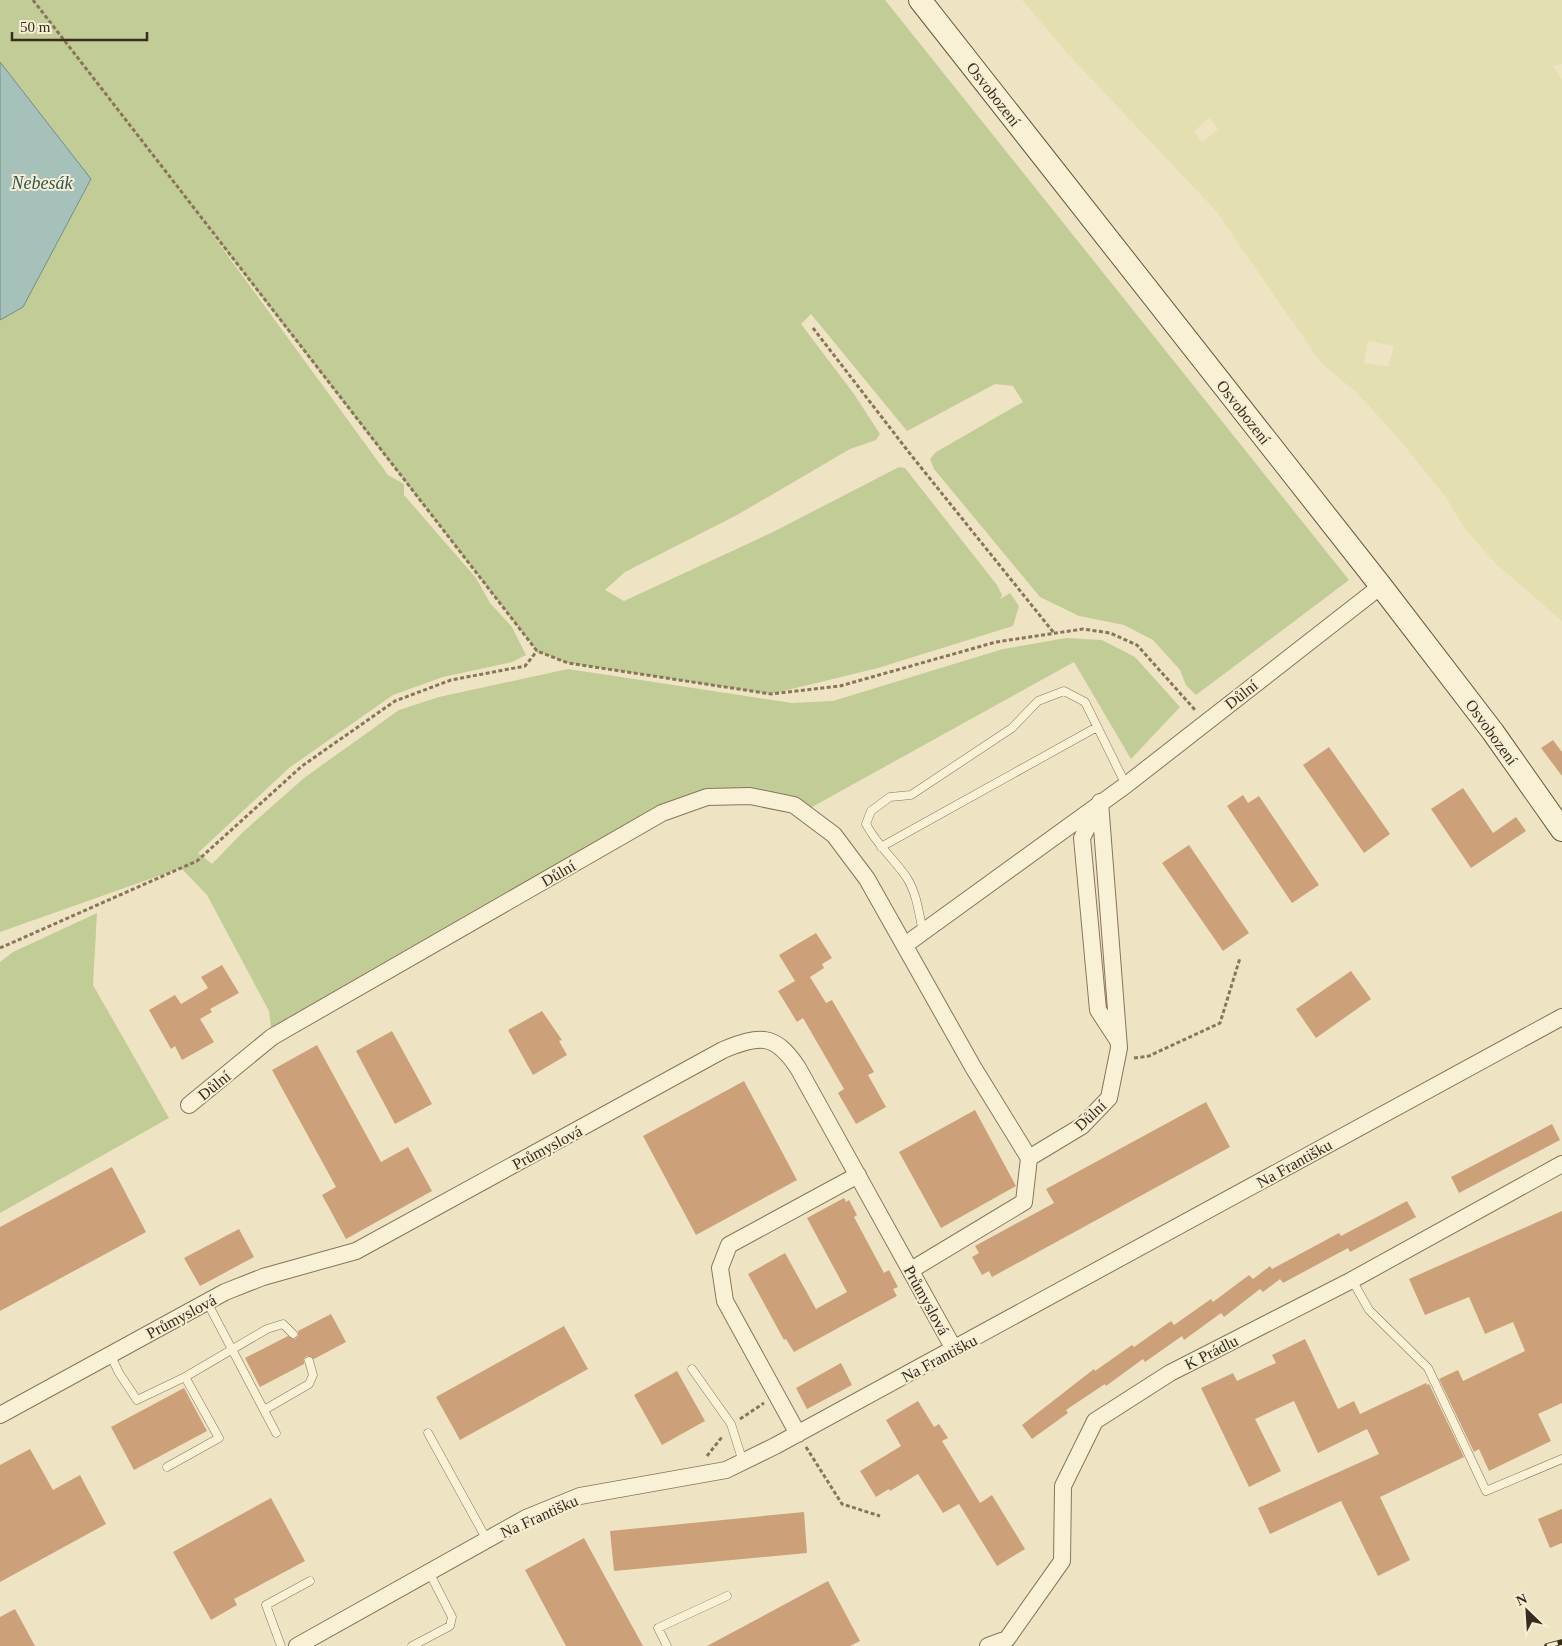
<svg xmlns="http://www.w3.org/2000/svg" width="1562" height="1646" font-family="'Times New Roman',serif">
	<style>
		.farmland { fill: #e3dfb0; fill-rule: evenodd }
		.green { fill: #c2cc97 }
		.water { fill: #a5c1ba; stroke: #6c8f88 }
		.building { fill: #cca179 }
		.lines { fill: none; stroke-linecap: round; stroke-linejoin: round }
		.service-casing { stroke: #88755a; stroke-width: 9 }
		.minor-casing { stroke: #88755a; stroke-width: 18 }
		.secondary-casing { stroke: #6a563d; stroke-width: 24 }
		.path { stroke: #88755a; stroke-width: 3; stroke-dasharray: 4 2.5; stroke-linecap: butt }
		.service { stroke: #f9f1d6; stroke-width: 8 }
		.minor { stroke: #f9f1d6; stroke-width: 16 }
		.secondary { stroke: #f9f1d6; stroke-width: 22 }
		.rail-casing { stroke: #382c1e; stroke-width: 5.5 }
		.rail { stroke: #f5eed2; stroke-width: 4; stroke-dasharray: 11; stroke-linecap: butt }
		.labels { text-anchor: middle; stroke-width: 4; stroke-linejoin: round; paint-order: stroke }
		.street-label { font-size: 16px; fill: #382c1e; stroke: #f5eed2 }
		.water-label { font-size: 18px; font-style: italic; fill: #2d5757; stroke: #f5eed2 }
	</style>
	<rect width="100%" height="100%" fill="#eee4c3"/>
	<path class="farmland" d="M1022,0H1562V64L1553,66L1562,79V621L1496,564L1463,526L1445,496L1394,433L1355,391L1321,363L1216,211L1068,54ZM1209,118L1218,129L1202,142L1194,131ZM1368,341L1394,346L1388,367L1364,363Z"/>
	<path class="green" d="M0,0H885L1349,580L1196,695L1186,685L1180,670L1153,640L1124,625L1079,616L1040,597L934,469L930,459L936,452L1023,402L1013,386L995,384L907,431L811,314L801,324L854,394L880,434L876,440L850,449L737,515L625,572L605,590L624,601L773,532L899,467L905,468L997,585L1002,595L1000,599L1010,593L1019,606L1013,626L878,668L771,694L568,663L537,651L201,219L388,475L404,484V495L476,578L490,603L512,627L526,655L512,662L443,677L393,695L289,768L198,853L212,864L243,832L304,778L399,710L439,697L568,669L792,703L833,701L1003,649L1066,638L1102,640L1135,657L1180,707L1131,759L1074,662L803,812L750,796L662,813L272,1037L269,1011L207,895L181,868L0,932V320L23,307L91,180L0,62Z
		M97,913L93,985L169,1118L0,1213V962L13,952Z"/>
	<path class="water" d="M0,62L91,179L23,307L0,320Z"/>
	<path class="building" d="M1553,740L1562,752V776L1541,748Z
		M1329,747L1390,834L1364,853L1303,765Z
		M1463,788L1493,833L1516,817L1526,831L1471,868L1431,809Z
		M1243,795L1248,803L1259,796L1319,885L1292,903L1227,806Z
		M1189,845L1249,933L1223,951L1162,863Z
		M816,933L832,958L822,964L824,968L810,977L826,1003L832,1000L874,1072L868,1075L886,1107L856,1124L838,1093L844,1089L803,1018L797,1022L778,991L795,981L779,955Z
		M222,965L239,993L210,1009L212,1012L200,1019L214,1042L182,1060L175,1046L171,1049L149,1010L175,995L181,1004L208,988L201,977Z
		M1351,971L1371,999L1316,1038L1296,1009Z
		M542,1011L562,1040L559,1041L567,1055L533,1075L508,1030Z
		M392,1031L432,1104L395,1124L356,1051Z
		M317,1045L381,1162L408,1147L432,1191L346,1239L322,1195L336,1187L272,1070Z
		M744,1081L797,1180L696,1235L643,1136Z
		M1206,1102L1230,1147L992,1277L989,1271L982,1275L972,1257L979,1253L975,1246L1054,1203L1046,1189Z
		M975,1110L1016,1186L941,1228L899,1152Z
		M1552,1124L1560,1140L1459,1193L1451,1177Z
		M112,1167L146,1232L0,1311V1227Z
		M844,1198L846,1202L849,1200L857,1215L854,1217L884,1273L889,1270L898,1287L893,1289L897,1296L794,1352L786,1339L784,1340L748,1274L785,1253L816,1309L847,1292L807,1218Z
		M1407,1201L1416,1217L1350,1252L1348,1248L1283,1283L1280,1279L1263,1292L1260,1289L1224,1317L1221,1313L1184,1340L1182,1336L1145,1362L1143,1359L1106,1386L1105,1384L1066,1410L1068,1413L1032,1439L1022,1425L1094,1369L1095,1371L1132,1345L1134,1347L1171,1321L1174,1325L1211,1299L1213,1302L1249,1275L1253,1279L1270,1266L1272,1269L1339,1233L1341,1236Z
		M1562,1211V1403L1538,1414L1551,1441L1489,1471L1479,1449L1474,1452L1439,1379L1458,1370L1463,1381L1525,1351L1513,1322L1485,1334L1469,1297L1425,1315L1409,1279Z
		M239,1229L254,1257L200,1286L184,1258Z
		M331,1314L346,1342L314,1359L307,1356L304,1359V1364L260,1387L245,1358L288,1336L295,1339L298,1336V1331Z
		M564,1326L588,1369L460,1440L436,1397Z
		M1305,1339L1338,1409L1354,1401L1360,1414L1426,1383L1427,1385L1429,1384L1464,1457L1380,1497L1410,1560L1378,1576L1341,1501L1270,1534L1258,1508L1379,1454L1367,1429L1318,1453L1294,1401L1255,1419L1281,1471L1249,1487L1201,1388L1233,1373L1237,1381L1276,1363L1272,1355Z
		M841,1363L852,1385L807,1409L796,1388Z
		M677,1371L705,1421L662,1445L634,1395Z
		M184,1388L207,1431L134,1470L111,1427Z
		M918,1401L934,1427L939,1424L948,1438L942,1441L980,1503L992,1495L1025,1549L997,1566L959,1504L943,1513L918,1474L890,1491L889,1489L876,1497L860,1471L901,1446L886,1420Z
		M30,1449L53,1490L80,1475L106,1524L0,1582V1465Z
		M271,1498L305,1561L234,1599L237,1605L211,1620L173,1552Z
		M1562,1509V1543L1550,1548L1538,1519Z
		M804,1512L807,1553L614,1571L610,1531Z
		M584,1538L603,1573L643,1646H566L525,1570Z
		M828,1581L860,1641L850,1646H707Z
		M15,1609L35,1646H0V1617Z"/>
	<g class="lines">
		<defs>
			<path id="service" d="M881,847L1097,727
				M923,932C919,914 917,894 907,878C894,859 877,845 866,824L871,811L890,797L911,795L1012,728L1038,701L1064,691L1085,702L1126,785
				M1352,1280L1369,1310L1428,1368L1486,1491L1562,1459
				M207,1302L276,1433
				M110,1354L119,1373L137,1400L185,1377L267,1329L283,1324L293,1334
				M692,1369L731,1424L743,1462
				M264,1410L309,1384L313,1375L309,1361
				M428,1433L487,1540
				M167,1467L219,1438L185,1377
				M281,1646L266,1605L310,1581
				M412,1646L450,1626L452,1617L429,1572
				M667,1646L658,1628L727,1596"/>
			<path id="minor" d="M1098,806L1082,838L1098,1010L1117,1039
				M905,945L1126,785L1381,586
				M189,1105L272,1037L662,813L707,797L750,796L794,805L834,835L867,879L973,1067L1029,1158
				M1029,1158L1082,1126L1109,1098L1119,1048L1100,802
				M911,1270L1024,1202L1029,1158
				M0,1415L225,1292L263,1277L356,1251L723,1050C760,1035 775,1033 798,1068L954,1349
				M798,1434L725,1301L720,1268L729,1245L858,1175
				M297,1646L526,1518L580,1496L726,1470L775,1446L1562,1017
				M988,1646L1007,1639L1062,1561L1063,1486L1095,1421L1170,1373L1352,1280L1562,1164"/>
			<path id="secondary" d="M920,0L1381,586L1493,732L1562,830"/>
		</defs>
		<use href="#service" class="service-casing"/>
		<use href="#minor" class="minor-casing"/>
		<use href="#secondary" class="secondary-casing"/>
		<path class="path" d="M33,0L537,651L568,663L771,694L840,686L996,642L1083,629L1110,633L1137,645L1196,711
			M813,328L911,455L1054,633
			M0,948L197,861L302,766L395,701L451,680L525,666L537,651
			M1134,1058L1149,1056L1220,1023L1240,958
			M740,1419L764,1403
			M806,1447L842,1504L880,1516
			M707,1456L722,1437"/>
		<use href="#service" class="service"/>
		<use href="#minor" class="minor"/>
		<use href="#secondary" class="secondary"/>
		<defs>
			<path id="rail" d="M1547,1646L1562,1642"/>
		</defs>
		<use href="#rail" class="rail-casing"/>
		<use href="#rail" class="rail"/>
	</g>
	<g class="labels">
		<g class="street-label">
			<text transform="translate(994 94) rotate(52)" y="6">Osvobození</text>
			<text transform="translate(1244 412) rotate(52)" y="6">Osvobození</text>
			<text transform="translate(1241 694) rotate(-38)" y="6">Důlní</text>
			<text transform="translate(1492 732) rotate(54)" y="6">Osvobození</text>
			<text transform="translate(558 873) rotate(-30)" y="6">Důlní</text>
			<text transform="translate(214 1085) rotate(-39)" y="6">Důlní</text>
			<text transform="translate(1090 1115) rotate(-43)" y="6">Důlní</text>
			<text transform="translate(547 1147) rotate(-28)" y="6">Průmyslová</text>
			<text transform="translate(1294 1163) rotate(-29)" y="6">Na Františku</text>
			<text transform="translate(927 1300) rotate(61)" y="6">Průmyslová</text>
			<text transform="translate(181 1316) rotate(-28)" y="6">Průmyslová</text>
			<text transform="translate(1211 1352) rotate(-27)" y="6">K Prádlu</text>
			<text transform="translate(939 1358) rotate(-28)" y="6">Na Františku</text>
			<text transform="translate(539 1516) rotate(-24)" y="6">Na Františku</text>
		</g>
		<g class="water-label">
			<text x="42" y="189">Nebesák</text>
		</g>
	</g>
	<g transform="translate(1527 1611) rotate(335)" stroke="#f5eed2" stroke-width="4" paint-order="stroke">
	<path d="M0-4L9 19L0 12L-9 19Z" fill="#382c1e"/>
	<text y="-8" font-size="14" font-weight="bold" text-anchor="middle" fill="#382c1e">N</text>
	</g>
	<path d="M12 32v8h135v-8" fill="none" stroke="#382c1e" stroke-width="2.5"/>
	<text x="20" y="32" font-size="15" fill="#382c1e" stroke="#f5eed2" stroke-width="4" paint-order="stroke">50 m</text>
</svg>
